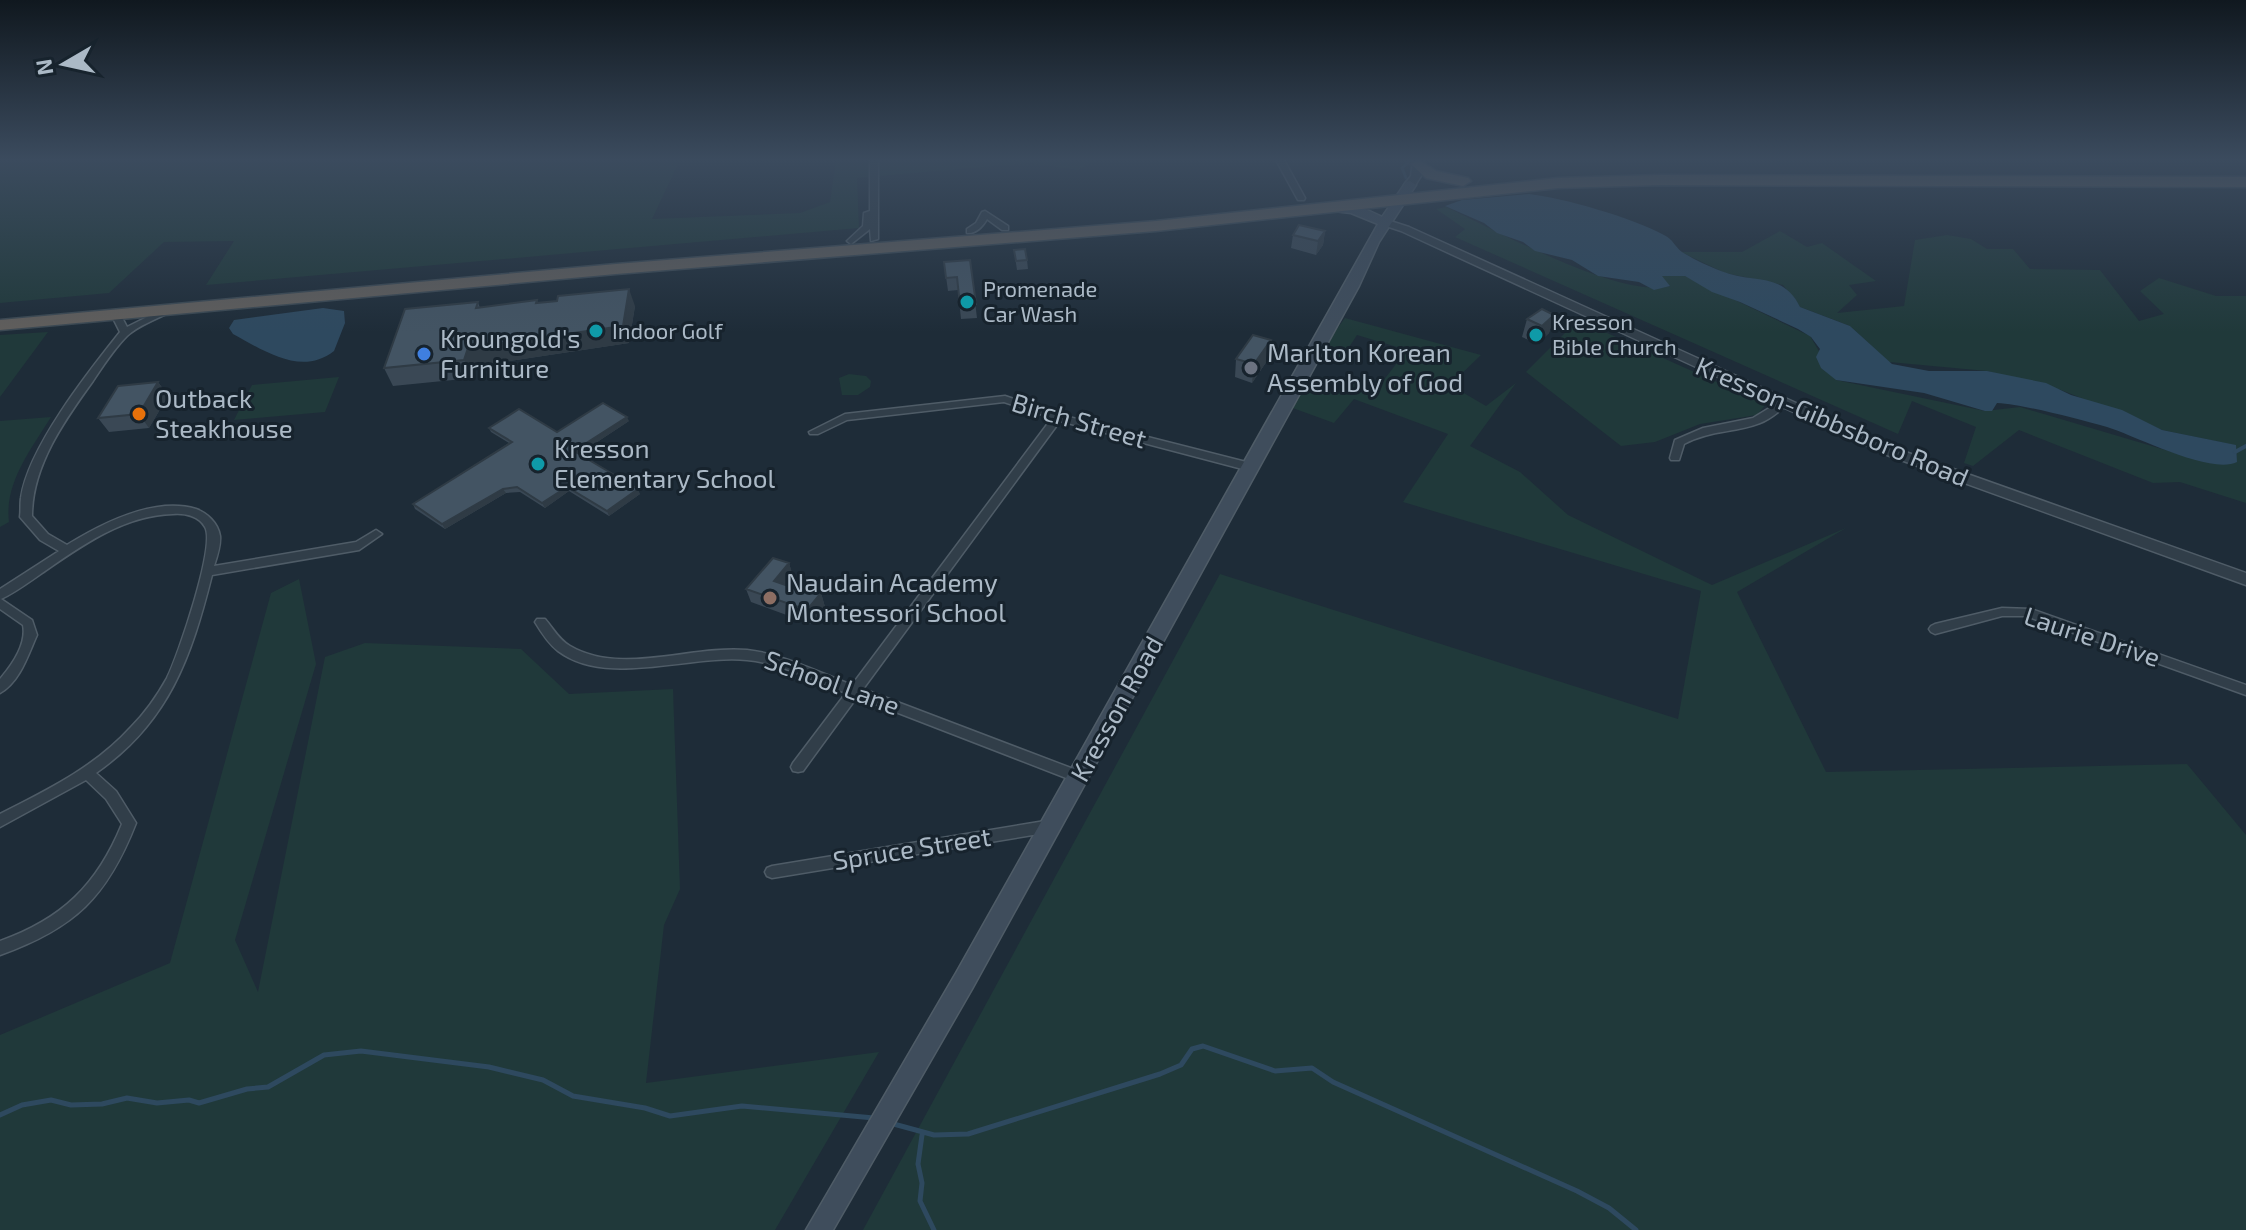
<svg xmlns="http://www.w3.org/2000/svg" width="2246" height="1230" font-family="'Exo 2',sans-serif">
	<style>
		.green { fill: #20393a }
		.water { fill: #2e495f }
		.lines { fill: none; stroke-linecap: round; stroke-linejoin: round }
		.stream-far2 { stroke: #2e495f; stroke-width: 3 }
		.stream-far1 { stroke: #2e495f; stroke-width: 4 }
		.stream { stroke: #2e495f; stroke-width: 5 }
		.minor-casing { stroke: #4f5c67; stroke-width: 3 }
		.tertiary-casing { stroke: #4f5c67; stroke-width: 3 }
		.secondary-casing { stroke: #4f5c67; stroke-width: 3 }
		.trunk-casing { stroke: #3c4953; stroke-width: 3 }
		.minor { fill: #313e49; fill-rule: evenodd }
		.tertiary { fill: #313e49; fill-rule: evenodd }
		.secondary { fill: #3f4d5c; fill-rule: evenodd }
		.trunk { fill: #605e5c; fill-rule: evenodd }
		.wall { fill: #3a4855 }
		.shaded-wall { fill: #2f3b45 }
		.building { fill: #435463; stroke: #2f3b45; stroke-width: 2 }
		.culture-dot { fill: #0f9aa8; stroke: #17232d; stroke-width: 3 }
		.shop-dot { fill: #3f7fe0; stroke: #17232d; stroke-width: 3 }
		.worship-dot { fill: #6b7280; stroke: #17232d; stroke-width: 3 }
		.food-dot { fill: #e8710a; stroke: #17232d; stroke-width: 3 }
		.education-dot { fill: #8d6e63; stroke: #17232d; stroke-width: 3 }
		.labels { text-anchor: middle; stroke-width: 6; stroke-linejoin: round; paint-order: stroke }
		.far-poi-label { font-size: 22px; fill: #abb9c6; stroke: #17232d; text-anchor: start }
		.poi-label { font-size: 26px; fill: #abb9c6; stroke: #17232d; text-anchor: start }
		.street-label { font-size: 26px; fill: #abb9c6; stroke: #17232d }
	</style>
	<rect width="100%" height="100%" fill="#1e2c38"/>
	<path class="green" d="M0,160H680L652,219L800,213L830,202L836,160H1097L1078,170L1030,163L857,178L859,228L206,285L234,241L164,242L109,293L0,303Z
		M1446,207C1496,230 1619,299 1670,286L1661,276H1685L1810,336L1836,380L1985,411L2020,407L2199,460L2234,445L2162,430L2061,390L1987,371L1889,362L1850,326L1800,307L1783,285L1725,273L1681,252H1742L1780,231L1807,247L1822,243L1876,281L1849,285L1857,295L1837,313L1904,306L1915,240L1947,235L1971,239L1987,249H2013L2030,269L2100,270L2139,321L2164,314L2140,291L2159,278L2216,296H2246V503L2180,482L2153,483L2019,430L1973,466L1964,463L1976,427L1912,401L1898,434L1455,237L1465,229L1436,209Z
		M1345,318L1481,355L1450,385L1486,406L1516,383L1470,446L1520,472L1568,515L1712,585L1846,528L1737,592L1826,772L2187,764L2246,835V1230H863L1220,574L1678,719L1701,591L1403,502L1448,434L1354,399L1334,423L1290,407L1310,384L1336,393L1346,380L1376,390L1407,350L1357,335L1340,361L1318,355Z
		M1578,320L1766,404L1757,415L1700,424L1655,442L1621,446L1526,372Z
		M48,332L0,397V335Z
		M849,374L866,376L871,381L870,387L858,395H842L839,378Z
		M339,377L325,412L234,420L252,385Z
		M51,417C32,448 4,483 9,522L0,527V421Z
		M299,579L316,664L235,940L258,992L325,657L365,643L521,649L569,694L673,689L680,889L664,925L646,1083L879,1052L775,1230H0V1035L170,963L271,593Z"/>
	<path class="water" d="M1529,194C1564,198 1633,218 1664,235C1673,239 1675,247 1682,252C1693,259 1708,266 1721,271C1752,284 1783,271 1800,307L1850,326L1892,364L1929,371H1987L2046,383L2071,395L2122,410L2162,430L2236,445L2237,462C2210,475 2136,436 2107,427C2077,419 2027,405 1997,403L1992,411H1985L1924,393L1836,380L1821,368L1816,357L1820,349L1811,337L1798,329L1740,302L1712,292L1685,276H1662L1670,286L1654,290L1639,282L1598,276L1572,260L1535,251L1523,242L1497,233L1484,223L1445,206L1462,200Z
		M323,308L344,311L345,323L334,351C301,377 263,350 233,334L229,328L234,320Z"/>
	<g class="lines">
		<path class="stream-far2" d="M1406,178L1402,168L1411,160"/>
		<path class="stream-far1" d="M2235,452L2246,446"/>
		<path class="stream" d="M0,1115L22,1105L51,1100L71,1105L102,1104L127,1098L157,1103L189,1100L199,1103L247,1089L268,1087L324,1055L361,1051L489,1067L543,1080L573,1096L645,1108L670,1116L742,1106L874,1118
			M890,1123L934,1135L968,1134L1160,1074L1181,1065L1192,1049L1203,1046L1275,1071L1312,1068L1333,1082L1577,1191L1609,1208L1636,1230
			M922,1135L918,1164L922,1183L920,1201L934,1230"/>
		<defs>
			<path id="minor" d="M870,160H878V239L871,241L870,229L851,244L847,241L863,226L864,213L870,211Z
				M1276,160H1284L1305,198L1304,200H1298Z
				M985,211L1008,226V230H1002L987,219C983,226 976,234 967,233V229L976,223L982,212Z
				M167,307L172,310L170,312C157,319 137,326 127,336C114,349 103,366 93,381C64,421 32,466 32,516L48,534L67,545C101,524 154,496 196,509C207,513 218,523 220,536C221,545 217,557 214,566L356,542L376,530L382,534L359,550L212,575C191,658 169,722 96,773L116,791L136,823C107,897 75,928 0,955V941C62,919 97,885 122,824L106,799L86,780L0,827V814C47,790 95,767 131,727C145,713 157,696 167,678C178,656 216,545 205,527C199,516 185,513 173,514C124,515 81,546 42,573C29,582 16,592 1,599L32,620L37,635C28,655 20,682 0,693V679C12,665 27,644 23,625L0,609V589L59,551L40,540L20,517C21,511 20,504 21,498C28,448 88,372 120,332L111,314L113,312H119L127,327Z
				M1005,396L1061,415L1250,463L1255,467L1250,471L1060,421L863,689L1084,773L1086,777L1084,781L1079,783L1074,781L857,697L803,771L798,772L793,771L791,767L793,763L846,693C814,681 781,663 747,660C690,654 607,688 558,651C549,644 541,632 535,622L537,619H545C553,628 559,640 570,646C621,676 691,645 747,650C783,654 818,672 852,685L1052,418L1004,402L847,420L818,434H810L809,432L845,414Z
				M1784,399L1788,400V404C1779,411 1771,419 1760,423C1734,433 1710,430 1684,444L1679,460H1671L1670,458L1675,440L1703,428L1753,418Z
				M2002,608L2031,609L2246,685V695L2026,616H2002L1935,634L1931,632L1929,629L1931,626L1935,624Z
				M1051,820L1056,822L1058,826L1056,830L1051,832L772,878L767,876L765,872L767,868L772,866Z"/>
			<path id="tertiary" d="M1413,160H1423L1421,176L1414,187L1410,188L1404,185L1411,176Z
				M1384,219L1409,227L1897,449L2246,573V585L1887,455L1401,231L1380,224V220Z"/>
			<path id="secondary" d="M1410,181L1416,185L1379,242L1359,286L972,989L833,1230H806L956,973L1378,224L1351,213L1334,211L1328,207C1343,197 1367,210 1382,217L1406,182Z"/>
			<path id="trunk" d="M1419,160L1436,171L1468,178L1471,181L1463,186L1426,178L1411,164Z
				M1660,175L2246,177V187L1660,185L1558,188L1156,231L616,274L0,330V320L616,264L1156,221L1558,178Z"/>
		</defs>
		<use href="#minor" class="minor-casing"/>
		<use href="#tertiary" class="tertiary-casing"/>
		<use href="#secondary" class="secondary-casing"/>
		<use href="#trunk" class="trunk-casing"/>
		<use href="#minor" class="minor"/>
		<use href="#tertiary" class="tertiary"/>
		<use href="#secondary" class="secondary"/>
		<use href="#trunk" class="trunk"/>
	</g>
	<path class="wall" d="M1325,231L1323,245L1316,255L1291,248L1293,235Z
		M1014,250L1027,260L1028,269L1017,270Z
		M970,260L977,318L961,319L958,290L948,291L944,262Z
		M537,300L538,303L635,306L629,343L476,366L473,378L393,386L384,368L478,302L480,308Z
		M1554,315L1549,333L1537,344L1522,337L1527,319Z
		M1271,340L1269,358L1252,383L1235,377L1236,359Z
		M158,382L168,396L149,428L109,432L98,418Z
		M629,421L579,454L640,494L609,516L569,491L545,508L520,492L506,493L445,529L415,509L413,504L509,443L491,432L489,428L557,432Z
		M789,563L793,577L786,585L800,590L821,593L825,607L811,624L751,602L746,589Z"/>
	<path class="shaded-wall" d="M1325,231L1323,245L1316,255L1318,241Z
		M629,289L635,306L629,343L476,366L473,378L464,360L468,348Z
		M1554,315L1549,333L1537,344L1542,326Z
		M1271,340L1269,358L1252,383L1254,364Z
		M158,382L168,396L149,428L139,414Z
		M627,417L629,421L576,456L574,451Z
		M567,487L569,491L545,508L542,503Z
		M503,489L506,493L445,529L442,524Z
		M638,489L640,494L609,516L607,511Z
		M789,563L793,577L778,595L774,581Z
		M821,593L825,607L811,624L807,610Z"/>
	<path class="building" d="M1299,225L1325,231L1318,241L1293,235Z
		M1025,249L1027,260L1016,261L1014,250Z
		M970,260L976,304L960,305L957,277L946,278L944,262Z
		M629,289L623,326L468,348L464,360L384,368L405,309L478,302L476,308L537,300L536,303L557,301L558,296Z
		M1542,309L1554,315L1542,326L1527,319Z
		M1253,335L1271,340L1254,364L1236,359Z
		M158,382L139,414L98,418L118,386Z
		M603,403L627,417L574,451L638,489L607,511L567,487L542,503L517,487L503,489L442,524L413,504L512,442L489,428L519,409L557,432Z
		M773,558L789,563L774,581L800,590L803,586L821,593L807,610L746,589Z"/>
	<linearGradient id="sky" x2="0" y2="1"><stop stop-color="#10181f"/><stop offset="0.48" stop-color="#3b4b5e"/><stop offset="1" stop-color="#3b4b5e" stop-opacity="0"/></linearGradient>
	<rect width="2246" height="332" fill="url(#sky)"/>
	<g class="culture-dot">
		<circle cx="967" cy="302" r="8"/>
		<circle cx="596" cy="331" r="8"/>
		<circle cx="1536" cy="335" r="8"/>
		<circle cx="538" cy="464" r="8"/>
	</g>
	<circle class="shop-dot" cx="424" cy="354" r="8"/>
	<circle class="worship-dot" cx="1251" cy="368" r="8"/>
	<circle class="food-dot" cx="139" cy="414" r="8"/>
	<circle class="education-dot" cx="770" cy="598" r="8"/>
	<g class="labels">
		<g class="far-poi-label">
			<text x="983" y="297">Promenade<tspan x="983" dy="25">Car Wash</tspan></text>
			<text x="1552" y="330">Kresson<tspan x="1552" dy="25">Bible Church</tspan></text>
			<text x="612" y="339">Indoor Golf</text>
		</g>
		<g class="poi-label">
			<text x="440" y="348">Kroungold's<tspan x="440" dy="30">Furniture</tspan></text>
			<text x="1267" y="362">Marlton Korean<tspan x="1267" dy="30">Assembly of God</tspan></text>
			<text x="155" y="408">Outback<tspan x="155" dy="30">Steakhouse</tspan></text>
			<text x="554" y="458">Kresson<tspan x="554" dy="30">Elementary School</tspan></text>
			<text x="786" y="592">Naudain Academy<tspan x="786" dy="30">Montessori School</tspan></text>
		</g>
		<g class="street-label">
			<text transform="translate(1079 421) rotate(16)" y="9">Birch Street</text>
			<text transform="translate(1832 422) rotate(23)" y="9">Kresson-Gibbsboro Road</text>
			<text transform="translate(2092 637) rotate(18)" y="9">Laurie Drive</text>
			<text transform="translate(832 683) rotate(20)" y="9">School Lane</text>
			<text transform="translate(1117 709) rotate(-61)" y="9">Kresson Road</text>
			<text transform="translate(912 849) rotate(-9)" y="9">Spruce Street</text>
		</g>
	</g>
	<g transform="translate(64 64) rotate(261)" stroke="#17232d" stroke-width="6" paint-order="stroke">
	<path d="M0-6L14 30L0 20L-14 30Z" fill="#abb9c6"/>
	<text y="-12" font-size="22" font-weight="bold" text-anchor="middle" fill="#abb9c6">N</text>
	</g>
</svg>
